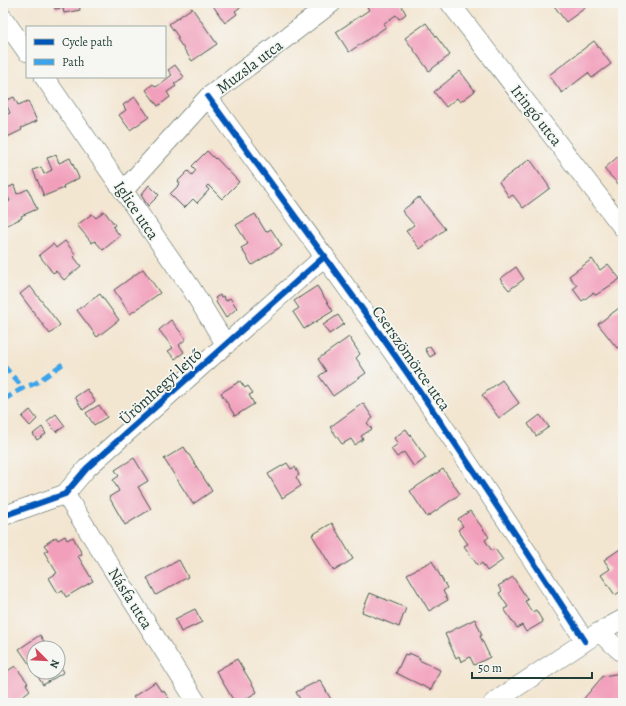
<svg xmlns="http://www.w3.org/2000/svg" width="626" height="706" font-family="Alegreya,serif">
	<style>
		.building { fill: #f29fbb }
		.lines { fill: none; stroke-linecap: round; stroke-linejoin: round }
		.minor-casing { stroke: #3f564c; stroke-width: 20 }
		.minor { stroke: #fff; stroke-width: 19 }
		.quiet { stroke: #3da4eb; stroke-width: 5; stroke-dasharray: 10 5; stroke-linecap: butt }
		.cycleway-casing { stroke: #f6f6f2; stroke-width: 8 }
		.cycleway { stroke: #0057b8; stroke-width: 6 }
		.labels { text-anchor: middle; stroke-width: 3.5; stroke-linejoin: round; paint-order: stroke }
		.street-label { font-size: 16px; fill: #1f3d34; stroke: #f6f6f2 }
	</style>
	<rect width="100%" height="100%" fill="#f6f6f2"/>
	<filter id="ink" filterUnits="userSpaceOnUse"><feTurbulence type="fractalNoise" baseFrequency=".025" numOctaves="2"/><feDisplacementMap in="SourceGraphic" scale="8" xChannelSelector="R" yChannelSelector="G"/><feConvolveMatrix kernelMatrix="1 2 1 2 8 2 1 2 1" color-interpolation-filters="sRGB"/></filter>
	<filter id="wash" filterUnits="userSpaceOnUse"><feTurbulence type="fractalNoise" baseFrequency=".012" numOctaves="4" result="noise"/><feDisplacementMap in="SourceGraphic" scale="16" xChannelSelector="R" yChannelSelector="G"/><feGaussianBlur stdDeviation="0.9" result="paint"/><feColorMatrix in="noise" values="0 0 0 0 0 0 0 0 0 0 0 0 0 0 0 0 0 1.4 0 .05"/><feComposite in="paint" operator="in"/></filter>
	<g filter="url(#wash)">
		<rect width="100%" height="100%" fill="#f3e6d1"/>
		<g id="blocks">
			<path class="building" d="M54,3H79L80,10L64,13L63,8L55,9Z
				M211,3H246L235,11L237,14L225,23Z
				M368,3H400L406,14L399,19L396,15L383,24L386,27L349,52L336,32L369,10L366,5Z
				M552,3H581L585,8L566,22Z
				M192,8L217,44L192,61L177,39L179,38L169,24Z
				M426,23L450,55L429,71L405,38Z
				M594,41L611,64L592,78L588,73L562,93L549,75Z
				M175,65L184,77L174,84L176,86L167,92L170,97L158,106L146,90L153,84L156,87L172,75L168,70Z
				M460,71L475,91L460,102L457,98L446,107L434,92Z
				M14,97L18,105L28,101L37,121L21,128L22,130L3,139V116L10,113L5,101Z
				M135,97L149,117L130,130L119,115L126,110L123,105Z
				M207,151L215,159L216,158L239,182L222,199L208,185L206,187L209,190L197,203L193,199L184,208L170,194L180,184L178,181L188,171L192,175L196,170L192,166Z
				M623,152V189L604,169Z
				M56,155L59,163L70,158L79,178L63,186L64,188L44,196L33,170L41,167L44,174L52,170L47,158Z
				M530,159L550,188L523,208L513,195L509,197L499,182Z
				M14,185L17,194L28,189L37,209L21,216L22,218L3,227V204L10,201L5,189Z
				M149,185L159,195L148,206L141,195Z
				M419,197L445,229L420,249L406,231L414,225L402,211Z
				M104,211L115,225L113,227L120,236L103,250L95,241L92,243L77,225L92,214L96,218Z
				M255,214L266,232L271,229L282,246L252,265L241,248L248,244L236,225Z
				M65,241L76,255L74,257L81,266L64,280L56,271L53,273L39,255L53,244L56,248Z
				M592,259L600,270L608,264L620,279L596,295L593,293L582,301L573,289L577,286L569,276Z
				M516,267L524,279L509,290L500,279Z
				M143,269L160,293L130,314L114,290Z
				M30,286L60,325L50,334L20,294Z
				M317,286L333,311L304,329L293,312L299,308L294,301Z
				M100,294L119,320L97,337L77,310Z
				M220,295L221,297L223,296L226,301L230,298L237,308L226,318L216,302L217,301L215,298Z
				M623,305V344L617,348L598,324Z
				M338,315L344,324L329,334L323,325Z
				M171,320L186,339L179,345L184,352L175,359L168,351L173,348L159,330Z
				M349,337L360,354L356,358L366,373L333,396L319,376L326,371L318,359Z
				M430,346L435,354L430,357L425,349Z
				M502,380L519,403L499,418L482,395Z
				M240,381L245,388L248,386L253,393L249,395L254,404L235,416L221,393Z
				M87,389L95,401L83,410L75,397Z
				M363,403L373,418L367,423L372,429L361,436L363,439L355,445L351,439L342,444L330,427Z
				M99,405L107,417L94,425L86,413Z
				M30,410L37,419L30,426L22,417Z
				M56,414L65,426L56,432L47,421Z
				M540,415L549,427L536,436L528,424Z
				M42,427L46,434L37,440L33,434Z
				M406,429L426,458L414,467L404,452L397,457L391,449L398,444L394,438Z
				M184,447L212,491L193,504L164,459Z
				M134,458L148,481L138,487L151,509L125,525L109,497L119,491L113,480L119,476L115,470Z
				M287,463L291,469L295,467L299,475L296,477L301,486L282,498L268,474Z
				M443,469L460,494L427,517L410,491Z
				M470,511L489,537L485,540L492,551L495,549L503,560L487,571L482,563L478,566L464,546L468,544L458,530L463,526L458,519Z
				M332,523L353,559L334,571L312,535Z
				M65,536L67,540L73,537L82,554L78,556L93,581L66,597L62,590L58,593L49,578L57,573L44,552L48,550L44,545L56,537L58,540Z
				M623,547V590L615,595L601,575L610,569L604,560Z
				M179,560L188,577L156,595L147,578Z
				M432,561L447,588L443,591L448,600L429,611L407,574Z
				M513,577L528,600L525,601L532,612L536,610L543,622L526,632L522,625L517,628L504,609L508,607L499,593L502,591L498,586Z
				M370,593L406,608L399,627L362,612Z
				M195,609L202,622L181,632L175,619Z
				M475,619L482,635L480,636L490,657L474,665L470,657L461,662L459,656L456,658L445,634Z
				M40,635L48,648H34V662L30,665L19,649Z
				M409,653L420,658L419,660L440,670L431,690L396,673L405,654L408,655Z
				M237,659L257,692L239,703H235L216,671Z
				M58,663L64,672L43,685L35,672H58Z
				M15,666L28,683L26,684L30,690L20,698L24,703H3V674Z
				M621,673L623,675V703H580L603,676Z
				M320,680L333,703H302L296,692Z
				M155,682L161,691L163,690L172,703H133L136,701L133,697Z"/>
		</g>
	</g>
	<g filter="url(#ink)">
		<use href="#blocks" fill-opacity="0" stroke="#3f564c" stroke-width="1"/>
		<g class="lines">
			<defs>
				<path id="minor" d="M450,3L623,228
					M3,18L27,52
					M44,77L191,288L226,345
					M208,97C266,177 325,256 382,337C452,436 519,539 585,641
					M124,190L208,97L332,3
					M65,494L197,703
					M3,516L65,494L87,468L325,256
					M599,632L623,653
					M493,703L599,632L623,619"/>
			</defs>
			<use href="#minor" class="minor-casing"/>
			<use href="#minor" class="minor"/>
			<path class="quiet" d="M3,365L23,388
				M3,400L23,388L36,383L64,363"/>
			<defs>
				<path id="cycleway" d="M208,97C266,177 325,256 382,337C452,436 519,539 585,641
					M3,516L65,494L87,468L325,256"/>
			</defs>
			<use href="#cycleway" class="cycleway-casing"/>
			<use href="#cycleway" class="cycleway"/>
		</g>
	</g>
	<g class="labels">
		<g class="street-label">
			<text transform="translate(249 66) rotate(-37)" y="6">Muzsla utca</text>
			<text transform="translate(537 115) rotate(52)" y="6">Iringó utca</text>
			<text transform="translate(137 210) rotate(56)" y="6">Iglice utca</text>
			<text transform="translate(412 358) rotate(55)" y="6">Cserszömörce utca</text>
			<text transform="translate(160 386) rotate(-42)" y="6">Ürömhegyi lejtő</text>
			<text transform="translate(131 598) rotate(58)" y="6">Násfa utca</text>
		</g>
	</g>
	<rect width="626" height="706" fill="none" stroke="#f6f6f2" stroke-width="16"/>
	<rect x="26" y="26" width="140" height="52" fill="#f6f6f2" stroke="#a0aca6"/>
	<rect x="34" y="39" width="20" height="6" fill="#0057b8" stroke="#a0aca6"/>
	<text x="62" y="46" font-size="12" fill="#1f3d34">Cycle path</text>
	<rect x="34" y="59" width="20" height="6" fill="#3da4eb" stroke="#a0aca6"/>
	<text x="62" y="66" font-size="12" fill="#1f3d34">Path</text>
	<g transform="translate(46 660) rotate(114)"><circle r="19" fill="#f6f6f2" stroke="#a0aca6"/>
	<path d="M0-3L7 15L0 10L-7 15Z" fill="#d1495b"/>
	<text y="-6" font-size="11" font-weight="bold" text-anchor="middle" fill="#1f3d34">N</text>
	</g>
	<path d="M472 672v6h120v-6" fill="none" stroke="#1f3d34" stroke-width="2"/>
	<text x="478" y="672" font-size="12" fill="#1f3d34" stroke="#f6f6f2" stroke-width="3" paint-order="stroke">50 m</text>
</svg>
